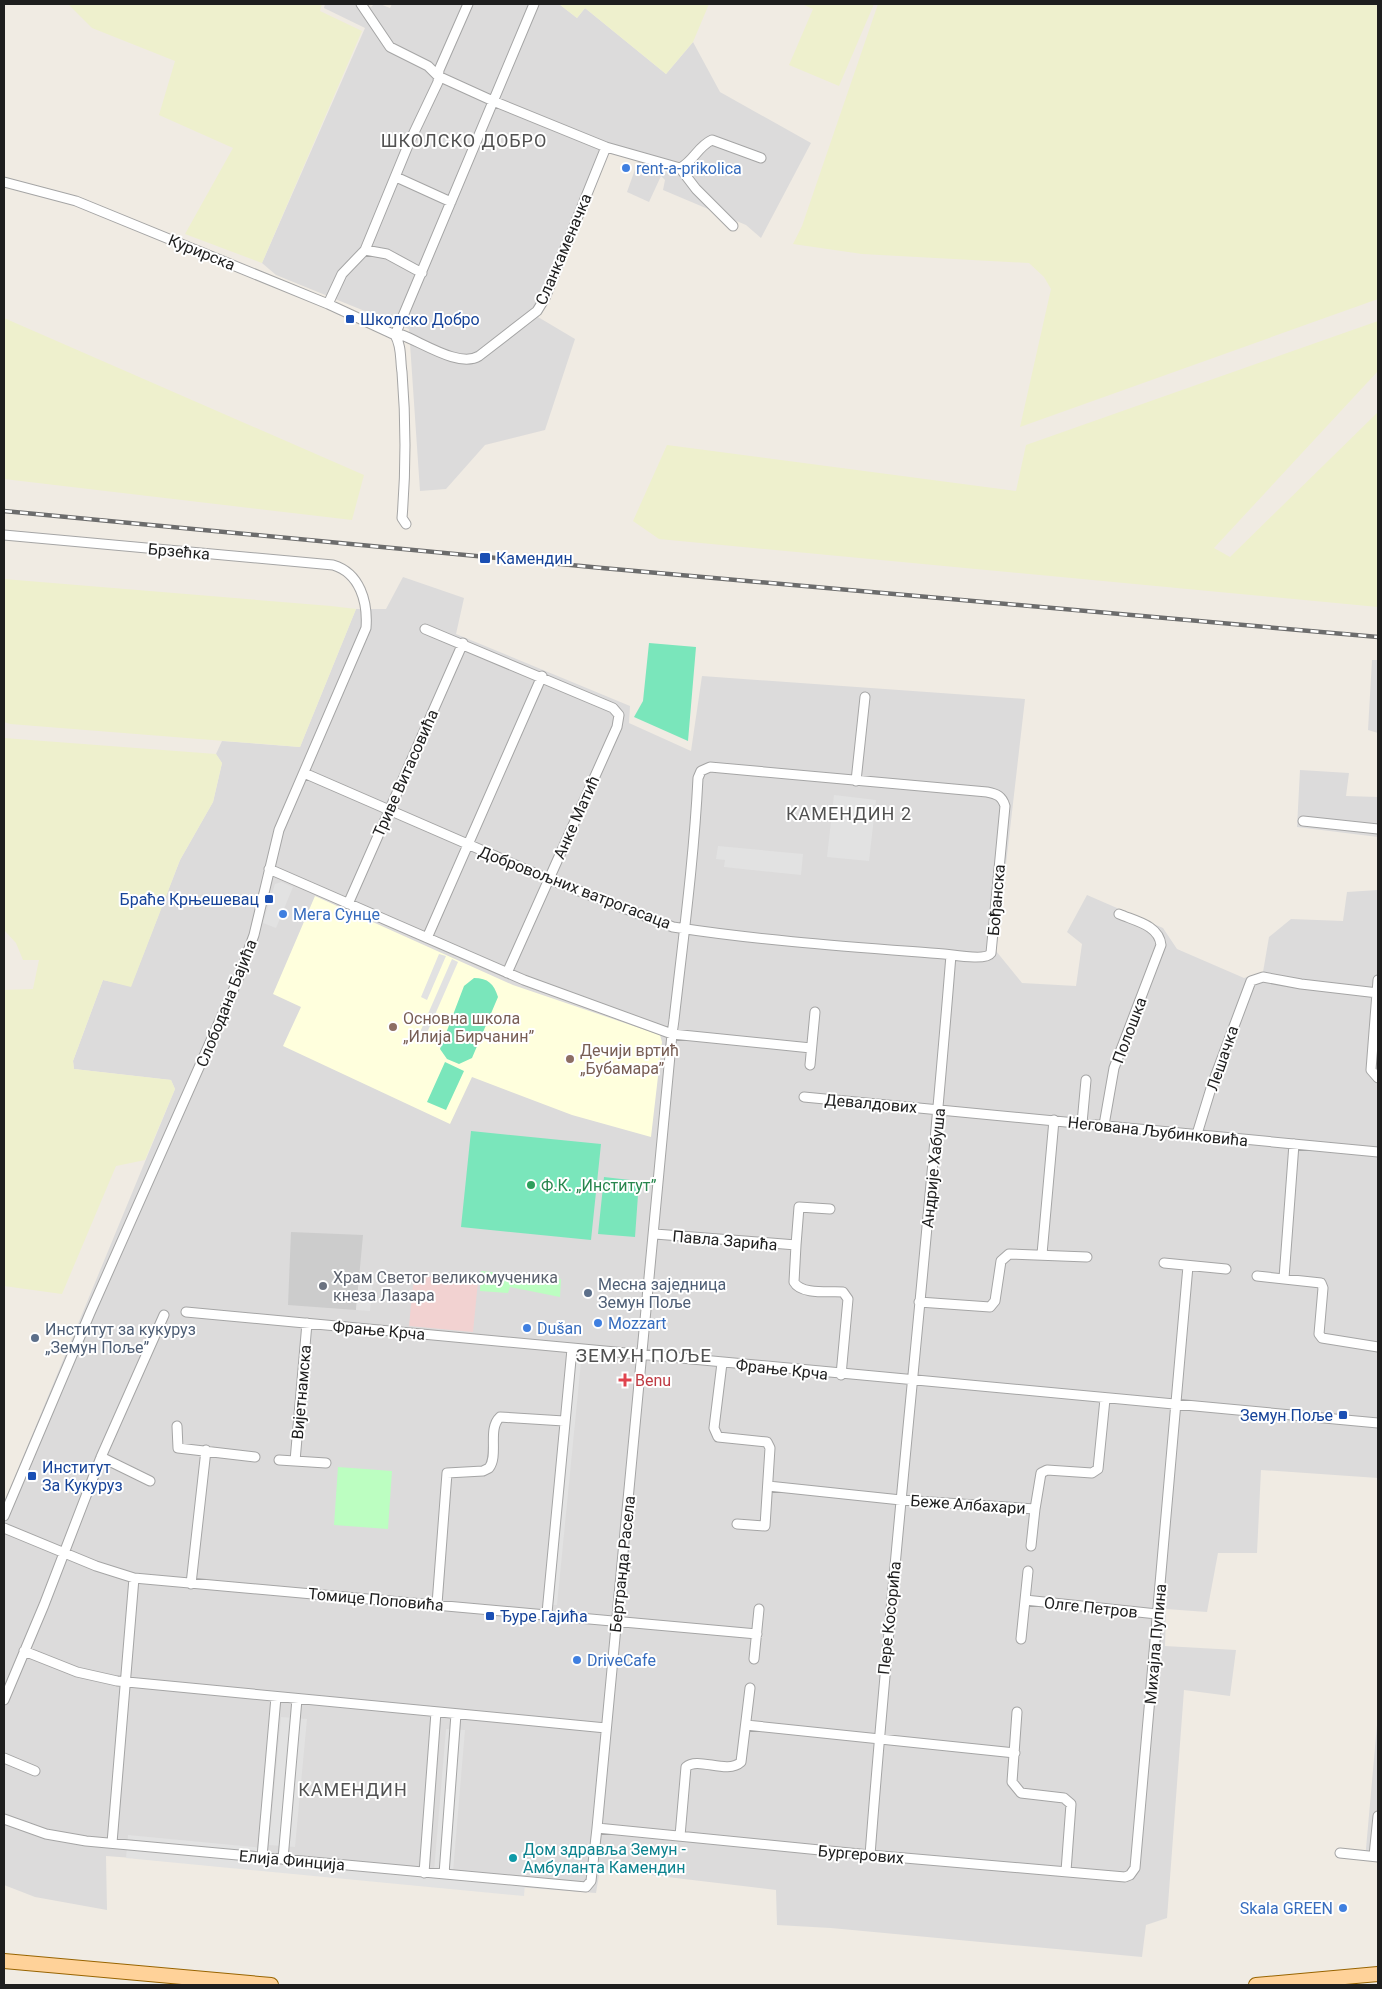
<svg xmlns="http://www.w3.org/2000/svg" width="1382" height="1989" font-family="Roboto,sans-serif">
	<style>
		.residential { fill: #dcdbdb }
		.commercial { fill: #f2d2d1 }
		.education { fill: #ffd }
		.religious { fill: #ccc }
		.farmland { fill: #eef0cd }
		.park { fill: #bcfec1 }
		.pitch { fill: #7ae6bb }
		.parking { fill: #e2e2e2 }
		.lines { fill: none; stroke-linecap: round; stroke-linejoin: round }
		.minor-casing { stroke: #a5a5a5; stroke-width: 11 }
		.primary-casing { stroke: #986400; stroke-width: 16 }
		.minor { stroke: #fff; stroke-width: 9 }
		.primary { stroke: #ffd299; stroke-width: 14 }
		.rail-casing { stroke: #6c6c6c; stroke-width: 4.5 }
		.rail { stroke: #fff; stroke-width: 2.5; stroke-dasharray: 8; stroke-linecap: butt }
		.shop-dot { fill: #3f7fe0; stroke: #fff; stroke-width: 2 }
		.transit-dot { fill: #1a4fb4; stroke: #fff; stroke-width: 2 }
		.education-dot { fill: #8d6e63; stroke: #fff; stroke-width: 2 }
		.leisure-dot { fill: #2e9e5b; stroke: #fff; stroke-width: 2 }
		.worship-dot { fill: #6b7280; stroke: #fff; stroke-width: 2 }
		.service-dot { fill: #5c6f8a; stroke: #fff; stroke-width: 2 }
		.health-dot { fill: #e0444e; stroke: #fff; stroke-width: 2 }
		.culture-dot { fill: #0f9aa8; stroke: #fff; stroke-width: 2 }
		.labels { text-anchor: middle; stroke-width: 4; stroke-linejoin: round; paint-order: stroke }
		.shop-label { font-size: 16px; fill: #366cbe; stroke: #fff; text-anchor: start }
		.street-label { font-size: 16px; fill: #1e1e1e; stroke: #fff }
		.transit-label { font-size: 16px; fill: #164399; stroke: #fff; text-anchor: start }
		.education-label { font-size: 16px; fill: #785e54; stroke: #fff; text-anchor: start }
		.leisure-label { font-size: 16px; fill: #27864d; stroke: #fff; text-anchor: start }
		.worship-label { font-size: 16px; fill: #5b616d; stroke: #fff; text-anchor: start }
		.service-label { font-size: 16px; fill: #4e5e75; stroke: #fff; text-anchor: start }
		.health-label { font-size: 16px; fill: #be3a42; stroke: #fff; text-anchor: start }
		.culture-label { font-size: 16px; fill: #0d838f; stroke: #fff; text-anchor: start }
		.neighbourhood-label { font-size: 18px; letter-spacing: 1px; fill: #515151; stroke: #fff }
		.quarter-label { font-size: 19px; letter-spacing: 1px; fill: #515151; stroke: #fff }
	</style>
	<rect width="100%" height="100%" fill="#f0ebe3"/>
	<path class="residential" d="M325,4H366L371,7L374,4H380L390,8L392,4H559L577,18L585,8L666,74L693,42L720,92L811,143L761,238L746,225L663,190L665,180L661,176L649,202L627,192L638,161L602,150L539,301L538,317L575,339L545,430L485,445L446,489L420,491L409,329L276,275L262,263L365,28L324,8Z
		M403,577L464,598L456,634L630,706L629,723L691,751L702,676L1025,699L996,951L1022,983L1076,986L1082,944L1067,932L1087,895L1163,928L1177,949L1244,978L1263,972L1269,937L1291,919L1343,921L1347,892L1378,890V1478L1261,1470L1257,1553H1218L1207,1612L1166,1609L1165,1646L1236,1650L1230,1696L1184,1690L1167,1918L1146,1925L1142,1957L831,1928L777,1925L776,1890L600,1869L596,1893L106,1856L107,1910L35,1897L4,1885V1503L175,1089L171,1080L74,1069L73,1061L103,980L131,986L180,860L213,802L222,763L216,754L222,741L300,747L356,609H386Z
		M1372,660H1378V733L1368,730Z
		M1300,770L1349,773L1346,796L1378,797V837L1297,827Z
		M1378,1714V1861L1365,1860Z"/>
	<path class="commercial" d="M414,1275L478,1281L473,1332L409,1326Z"/>
	<path class="education" d="M315,896L513,985L660,1035L662,1042L651,1137L572,1115L472,1077L450,1124L283,1046L301,1007L273,994Z"/>
	<path class="religious" d="M291,1232L363,1235L356,1310L288,1305Z"/>
	<path class="farmland" d="M68,4H322L320,11L362,31L262,263L185,234L233,148L159,115L175,61L92,28Z
		M559,4H709L693,42L666,74L585,8L577,18Z
		M802,4H874L839,86L789,65L813,9Z
		M878,4H1378V299L1020,427L1051,289L1044,277L1029,263L862,254L793,244L802,226Z
		M4,318L364,475L352,520L4,479Z
		M1378,321V371L1214,548L1230,557L1378,412V607L659,539L633,521L667,445L1016,491L1026,445Z
		M4,579L331,606L356,609L300,747L10,724L4,722Z
		M4,738L216,754L222,763L213,802L180,860L131,987L103,980L73,1061L74,1069L171,1080L175,1089L145,1160L116,1166L62,1294L4,1286V990L33,989L39,960H23L16,943L4,930Z"/>
	<path class="park" d="M481,1271L561,1279L560,1297L510,1287L508,1293L480,1291Z
		M338,1467L392,1471L388,1529L334,1525Z"/>
	<path class="pitch" d="M649,643L696,647L688,741L634,717L643,701Z
		M474,978C488,978 494,984 498,997L472,1058L459,1064L447,1059L440,1049L464,986Z
		M445,1062L464,1071L446,1110L427,1102Z
		M471,1131L601,1144L591,1240L461,1227Z
		M604,1177L639,1181L635,1237L598,1234Z"/>
	<path class="parking" d="M834,795L876,800L869,861L827,857Z
		M718,846L803,854L801,875L724,867L725,860L716,859Z
		M281,882L293,887L276,928L263,923L275,884Z
		M439,954L446,956L427,1000L421,997Z
		M452,959L458,962L423,1042L417,1039Z
		M359,1278L373,1280L370,1311L356,1310Z
		M570,1361L581,1362L557,1605H547Z
		M281,1717L307,1719L295,1847L269,1845Z
		M446,1729L465,1730L453,1872L434,1871Z
		M128,1835L263,1848L262,1858L525,1883L524,1896L126,1858Z"/>
	<g class="lines">
		<defs>
			<path id="minor" d="M361,4L390,47L428,66L438,76L493,101L606,147L680,168C693,162 698,146 712,140L761,158
				M680,168L696,189L733,226
				M396,177L451,202
				M4,182L76,201L328,304L395,335C402,346 400,360 402,372C406,421 406,469 402,518L406,524
				M365,250L387,254L422,273
				M328,304L342,274L365,250L409,143L438,82L439,70L468,4
				M395,335L534,4
				M395,335H402C423,343 460,368 479,356L537,311L545,298L606,147
				M4,535L333,565C360,573 368,602 366,628L279,830L254,935L236,984L90,1313L4,1516
				M425,629L613,708L619,715L617,727L507,973
				M856,781L865,697
				M1303,821L1378,829
				M269,869L524,980L672,1034L811,1048
				M348,904L463,643
				M427,938L542,676
				M1378,980L1371,1070L1378,1078
				M810,1065L815,1012
				M804,1097L1378,1152
				M1082,1123L1086,1080
				M1104,1125L1114,1068L1161,945C1159,925 1135,921 1119,914
				M1197,1134L1212,1085L1251,981L1263,977L1301,984L1378,993
				M655,1234L796,1245L794,1282C801,1295 830,1291 843,1292L848,1299L841,1375
				M796,1245L799,1207L830,1209
				M1042,1254L1054,1120
				M1164,1263L1226,1269
				M1257,1276L1321,1283L1323,1288L1319,1334L1322,1338L1378,1347
				M1284,1278L1294,1144
				M919,1302L990,1307L995,1301L1001,1261L1009,1254L1087,1257
				M186,1312L1378,1423
				M722,1363L714,1428L718,1437L767,1442L770,1448L765,1526L737,1524
				M177,1426L178,1448L255,1457
				M101,1457L150,1481
				M279,1460L326,1463
				M295,1461L307,1323
				M768,1486L901,1500L1035,1509L1041,1473L1047,1470L1092,1473L1098,1469L1105,1399
				M4,1528L96,1566L134,1578L757,1634
				M1031,1546L1035,1509
				M191,1584L206,1450
				M1025,1600L1157,1614
				M437,1604L447,1473L483,1471L489,1468C499,1455 487,1429 500,1417L564,1421
				M547,1613L572,1349
				M1021,1639L1028,1571
				M24,1651L77,1672L117,1681L606,1728
				M754,1659L759,1609
				M4,1700L44,1605L101,1457L164,1315
				M1017,1712L1012,1782L1021,1793L1064,1798L1071,1804L1066,1871
				M746,1725L1015,1753
				M4,1758L35,1771
				M4,1819L46,1834L86,1841L586,1887L591,1881L597,1828L672,1034L674,1020C683,940 694,859 698,778L701,771L710,767L987,792C997,794 1002,796 1005,806L991,953C986,961 954,955 944,954C854,947 763,941 673,927L548,879L304,773
				M597,1828L870,1855L1125,1877L1130,1875L1135,1868L1188,1266
				M680,1836L686,1767C698,1756 727,1775 741,1762L750,1688
				M112,1843L134,1578
				M1340,1853L1378,1857
				M870,1855C893,1555 927,1255 951,955
				M1374,1856L1378,1816
				M262,1857L276,1697
				M283,1859L297,1699
				M424,1873L436,1712
				M444,1874L456,1714"/>
			<path id="primary" d="M4,1961L271,1985
				M1256,1985L1378,1974"/>
		</defs>
		<use href="#minor" class="minor-casing"/>
		<use href="#primary" class="primary-casing"/>
		<use href="#minor" class="minor"/>
		<use href="#primary" class="primary"/>
		<defs>
			<path id="rail" d="M4,511L602,568L1378,637"/>
		</defs>
		<use href="#rail" class="rail-casing"/>
		<use href="#rail" class="rail"/>
	</g>
	<g class="shop-dot">
		<circle cx="626" cy="168" r="5"/>
		<circle cx="283" cy="914" r="5"/>
		<circle cx="598" cy="1323" r="5"/>
		<circle cx="527" cy="1328" r="5"/>
		<circle cx="577" cy="1660" r="5"/>
		<circle cx="1343" cy="1908" r="5"/>
	</g>
	<g class="transit-dot">
		<rect x="345" y="314" width="10" height="10" rx="2.5"/>
		<rect x="479" y="552" width="12" height="12" rx="2.5"/>
		<rect x="264" y="894" width="10" height="10" rx="2.5"/>
		<rect x="1338" y="1410" width="10" height="10" rx="2.5"/>
		<rect x="27" y="1471" width="10" height="10" rx="2.5"/>
		<rect x="485" y="1611" width="10" height="10" rx="2.5"/>
	</g>
	<g class="education-dot">
		<circle cx="393" cy="1027" r="5"/>
		<circle cx="570" cy="1059" r="5"/>
	</g>
	<circle class="leisure-dot" cx="531" cy="1185" r="5"/>
	<circle class="worship-dot" cx="323" cy="1286" r="5"/>
	<g class="service-dot">
		<circle cx="588" cy="1293" r="5"/>
		<circle cx="35" cy="1338" r="5"/>
	</g>
	<path class="health-dot" d="M622.5 1372.5h5v5h5v5h-5v5h-5v-5h-5v-5h5z"/>
	<circle class="culture-dot" cx="513" cy="1858" r="5"/>
	<g class="labels">
		<g class="shop-label">
			<text x="636" y="174">rent-a-prikolica</text>
			<text x="293" y="920">Мега Сунце</text>
			<text x="608" y="1329">Mozzart</text>
			<text x="537" y="1334">Dušan</text>
			<text x="587" y="1666">DriveCafe</text>
			<text x="1333" y="1914" text-anchor="end">Skala GREEN</text>
		</g>
		<g class="street-label">
			<text transform="translate(563 249) rotate(-67)" y="6">Сланкаменачка</text>
			<text transform="translate(202 252) rotate(22)" y="6">Курирска</text>
			<text transform="translate(179 551) rotate(5)" y="6">Брзећка</text>
			<text transform="translate(405 773) rotate(-66)" y="6">Триве Витасовића</text>
			<text transform="translate(576 817) rotate(-66)" y="6">Анке Матић</text>
			<text transform="translate(575 887) rotate(21)" y="6">Добровољних ватрогасаца</text>
			<text transform="translate(996 900) rotate(-85)" y="6">Бођанска</text>
			<text transform="translate(226 1003) rotate(-68)" y="6">Слободана Бајића</text>
			<text transform="translate(1129 1030) rotate(-69)" y="6">Полошка</text>
			<text transform="translate(1222 1058) rotate(-71)" y="6">Лешачка</text>
			<text transform="translate(871 1103) rotate(5)" y="6">Девалдових</text>
			<text transform="translate(1158 1131) rotate(6)" y="6">Негована Љубинковића</text>
			<text transform="translate(933 1168) rotate(-84)" y="6">Андрије Хабуша</text>
			<text transform="translate(725 1240) rotate(5)" y="6">Павла Зарића</text>
			<text transform="translate(379 1330) rotate(5)" y="6">Фрање Крча</text>
			<text transform="translate(782 1369) rotate(6)" y="6">Фрање Крча</text>
			<text transform="translate(301 1392) rotate(-85)" y="6">Вијетнамска</text>
			<text transform="translate(968 1504) rotate(4)" y="6">Беже Албахари</text>
			<text transform="translate(622 1564) rotate(-84)" y="6">Бертранда Расела</text>
			<text transform="translate(376 1599) rotate(5)" y="6">Томице Поповића</text>
			<text transform="translate(1091 1607) rotate(6)" y="6">Олге Петров</text>
			<text transform="translate(889 1618) rotate(-84)" y="6">Пере Косорића</text>
			<text transform="translate(1155 1644) rotate(-85)" y="6">Михајла Пупина</text>
			<text transform="translate(861 1854) rotate(5)" y="6">Бургерових</text>
			<text transform="translate(292 1860) rotate(5)" y="6">Елија Финција</text>
		</g>
		<g class="transit-label">
			<text x="360" y="325">Школско Добро</text>
			<text x="496" y="564">Камендин</text>
			<text x="259" y="905" text-anchor="end">Браће Крњешевац</text>
			<text x="1333" y="1421" text-anchor="end">Земун Поље</text>
			<text x="42" y="1473">Институт<tspan x="42" dy="18">За Кукуруз</tspan></text>
			<text x="500" y="1622">Ђуре Гајића</text>
		</g>
		<g class="education-label">
			<text x="403" y="1024">Основна школа<tspan x="403" dy="18">„Илија Бирчанин”</tspan></text>
			<text x="580" y="1056">Дечији вртић<tspan x="580" dy="18">„Бубамара”</tspan></text>
		</g>
		<g class="leisure-label">
			<text x="541" y="1191">Ф.К. „Институт”</text>
		</g>
		<g class="worship-label">
			<text x="333" y="1283">Храм Светог великомученика<tspan x="333" dy="18">кнеза Лазара</tspan></text>
		</g>
		<g class="service-label">
			<text x="598" y="1290">Месна заједница<tspan x="598" dy="18">Земун Поље</tspan></text>
			<text x="45" y="1335">Институт за кукуруз<tspan x="45" dy="18">„Земун Поље”</tspan></text>
		</g>
		<g class="health-label">
			<text x="635" y="1386">Benu</text>
		</g>
		<g class="culture-label">
			<text x="523" y="1855">Дом здравља Земун -<tspan x="523" dy="18">Амбуланта Камендин</tspan></text>
		</g>
		<g class="neighbourhood-label">
			<text x="464" y="147">ШКОЛСКО ДОБРО</text>
			<text x="849" y="820">КАМЕНДИН 2</text>
			<text x="353" y="1796">КАМЕНДИН</text>
		</g>
		<g class="quarter-label">
			<text x="644" y="1362">ЗЕМУН ПОЉЕ</text>
		</g>
	</g>
	<rect width="1382" height="1989" fill="none" stroke="#1e1e1e" stroke-width="10"/>
</svg>
